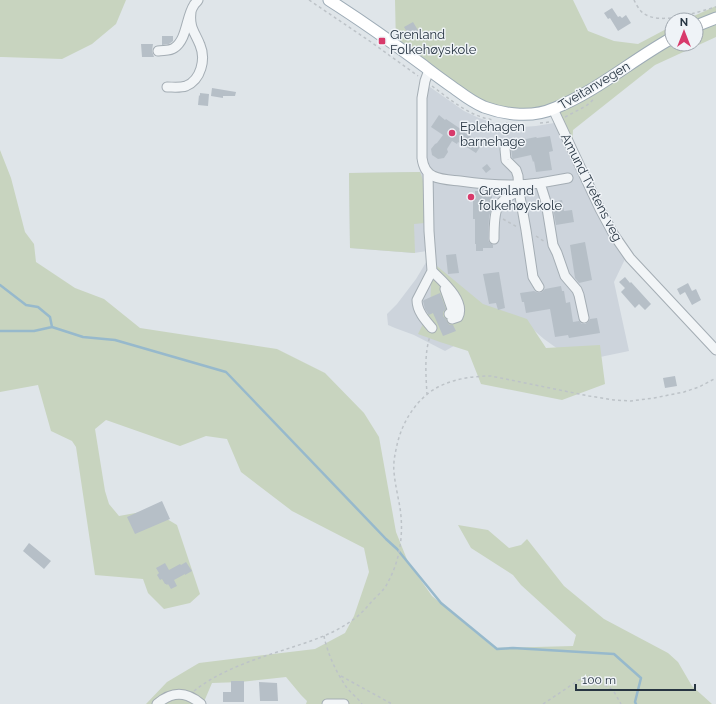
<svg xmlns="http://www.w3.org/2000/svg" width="716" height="704" font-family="Raleway,sans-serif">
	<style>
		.built { fill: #cdd4dc }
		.green { fill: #c8d4bf }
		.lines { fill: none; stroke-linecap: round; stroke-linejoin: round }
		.stream { stroke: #97b9cc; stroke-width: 2.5 }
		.building { fill: #b6bfc7 }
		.minor-casing { stroke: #a4adb4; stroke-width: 11 }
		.major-casing { stroke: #9dabb6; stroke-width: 13 }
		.path { stroke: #bdc3c8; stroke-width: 1.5; stroke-dasharray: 3 3; stroke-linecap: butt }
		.minor { stroke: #f2f5f7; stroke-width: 9 }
		.major { stroke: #fff; stroke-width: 11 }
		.poi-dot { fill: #d83a6b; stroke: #eff3f7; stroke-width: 1.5 }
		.labels { text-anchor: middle; stroke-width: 3; stroke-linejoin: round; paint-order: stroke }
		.poi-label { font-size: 13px; fill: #273542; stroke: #eff3f7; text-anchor: start }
		.street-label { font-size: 13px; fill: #273542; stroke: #eff3f7 }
	</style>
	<rect width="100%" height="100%" fill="#dfe5e9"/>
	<path class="built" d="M420,80L464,111L479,118L497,124L507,126L522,127L536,126L554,123L558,128L609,234L625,259L614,282L629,351L576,362L544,339L522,320L489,326L445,351L414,335L395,328L388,325L387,314L397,304L416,279L428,259L427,251L414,253L350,248L349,173L420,172L419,164Z"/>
	<path class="green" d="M0,0H126L116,24L92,44L62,59L2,57H0Z
		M395,0H573L588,31L614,41L638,44L672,26V44H696V20H685L716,6V37L655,65L573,130L572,146L556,107L522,113L477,102L396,45Z
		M0,150L11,178L25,232L34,244L36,262L75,288L104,299L140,328L277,349L325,373L364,413L379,437L396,532L408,562L432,596L494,648L573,646L576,635L521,585L513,575L471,548L458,525L488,530L509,548L521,545L527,539L564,586L604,619L668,653L678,662L692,686L712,704H306L307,701L301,695L286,677L241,682L212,683L203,704H146L167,682L199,663L315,649L345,633L354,616L369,572L364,548L292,511L241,472L227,439L206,436L180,446L106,420L95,429L105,491L109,504L119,516L152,510L177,525L200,594L190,603L164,609L148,593L143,579L95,575L76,447L72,441L51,431L38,385L0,392Z
		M420,172C427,188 425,206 425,223L414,224L415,253L350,248L349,173Z
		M432,262L483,304L527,319L546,348L600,345L605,384L562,400L481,384L468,351L440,342L418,334L430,310Z"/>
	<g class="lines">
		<path class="stream" d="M0,285L26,305L38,307L50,317L52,327
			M0,331H34L52,327L83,337L115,340L226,372L386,539L397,549L441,603L497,649L513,648L614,654L641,678L635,702L636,704"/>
	</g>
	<path class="building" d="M612,8L618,17L620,16L622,18L626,15L631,23L618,31L610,18L608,19L604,13Z
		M413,22L419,32L410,37L404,27Z
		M162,36H173V41L169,44L162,45Z
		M141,44H153L152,51L154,57H142Z
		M212,88L236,92L235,96H223V98L211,96Z
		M200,93L209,94L208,106L198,105L199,95L200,96Z
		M439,115L445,120L446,119L465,132V133L482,144L476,153L465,146L458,142L457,144L452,141L447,149L448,152L444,158L438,159L432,155L431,149L435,144L437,143L443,135L431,127Z
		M550,136L553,151L549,152L552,170L536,172L534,161L533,162L531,155L513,159L512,157L511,148L510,145L507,143L536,137L537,138Z
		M487,164L491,169L486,173L482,168Z
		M475,191H481V193H492V206L489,217L488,239L489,242L493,245V248H483V251H476V244H475V219H473V198H475Z
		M562,200L564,211L572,210L574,222L556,225L552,202Z
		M585,242L592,280L579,283L575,278L570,245Z
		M456,254L459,273L448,274L446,255Z
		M499,272L505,308L498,310L496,303L489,304L483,274Z
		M625,277L630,283L631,282L651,304L645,310L639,304L635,308L621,292L625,288L619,282Z
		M688,283L692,291L696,289L701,300L692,305L685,292L680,295L677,289Z
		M561,286L562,291H564L566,303L570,302L573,322L579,321L582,324H585L588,322L590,319L597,318L600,333L569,338L568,335L555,337L550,309L526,313L524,302H522L520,293L534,291L536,292L539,293L542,292L545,289Z
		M440,293L446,309L443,312V316L446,319L448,323L450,325H453L456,331L443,336L433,313L429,315L425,309L423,301L424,300Z
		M675,376L677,386L665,388L663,378Z
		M162,501L170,519L135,534L127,517Z
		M29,543L51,561L44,569L23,551Z
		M186,562L192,571L185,575V574L174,580L177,586L171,589L168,584L167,585L166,584H165L162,579L160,580L157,575L159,573L156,568L165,563L169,570L180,564L181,565Z
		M231,681H244V702H223V692H231Z
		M259,682L277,683L278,701H260Z"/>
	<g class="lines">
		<defs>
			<path id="minor" d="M158,51C164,50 170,51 174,48C187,40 186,17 194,5C195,3 197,2 198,0
				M429,70L425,81L422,98V158C423,165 426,173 433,176C441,180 451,180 460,181C487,185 514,187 540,183L546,202L553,245L557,253L565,276L577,290L579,295L584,318
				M167,87C173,87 180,88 186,86C201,80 206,59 200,45C195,32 189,28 191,12
				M553,109L600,209L614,235L630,258L716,350
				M505,149L506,160L516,170L518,176L519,191L526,230L533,277L539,287
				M428,172L429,231L432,271L417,300C417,311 425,320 432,328
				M540,183L568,178
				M494,239C494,232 494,213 498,207C502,200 512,194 519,191
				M432,271C442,281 466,301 458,317L452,319
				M445,289L452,309V311L449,314
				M157,704C172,691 186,691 201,704
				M327,704H344"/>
			<path id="major" d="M329,0C362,21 393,43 424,66C435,75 447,83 458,91C466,97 475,103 484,107C506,115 533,118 555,108C597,91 632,60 672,38
				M696,26L716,18"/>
		</defs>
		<use href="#minor" class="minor-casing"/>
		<use href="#major" class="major-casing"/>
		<path class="path" d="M309,0L371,42L418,76
			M634,0C636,4 639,10 643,13C661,26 696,12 716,7
			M432,86C451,100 469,116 493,120
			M565,117L586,106L594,99
			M506,123L514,124
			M540,123L550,122
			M505,141L511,128L510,124
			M503,219L517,227
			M536,236L545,242
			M427,395C426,375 424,355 430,336
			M324,636C327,652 336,672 345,685C349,692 357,697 362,704
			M341,676L392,704
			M194,691C223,668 262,657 296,646C317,639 337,632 354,619C361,614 367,607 373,600C378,595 384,590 387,584C400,561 404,534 400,508C398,496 395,484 394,472C393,463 395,454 397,445C402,422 417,398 438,387C454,379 472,376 491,376L589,396L614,400L631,401L654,398L684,392L699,387L716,378
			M543,704L579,680L590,676L613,690L621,704"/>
		<use href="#minor" class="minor"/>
		<use href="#major" class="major"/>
	</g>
	<g class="poi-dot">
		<rect x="378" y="37" width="8" height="8" rx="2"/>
		<circle cx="452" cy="133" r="4"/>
		<circle cx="471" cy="197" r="4"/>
	</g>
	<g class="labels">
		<g class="poi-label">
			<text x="390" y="39">Grenland<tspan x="390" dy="15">Folkehøyskole</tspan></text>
			<text x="460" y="131">Eplehagen<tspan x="460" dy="15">barnehage</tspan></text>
			<text x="479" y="195">Grenland<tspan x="479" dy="15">folkehøyskole</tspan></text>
		</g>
		<g class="street-label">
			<text transform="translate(594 85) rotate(-31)" y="5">Tveitanvegen</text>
			<text transform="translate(592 187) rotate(63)" y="5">Amund Tvetens veg</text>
		</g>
	</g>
	<g transform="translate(684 32)"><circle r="19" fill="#eff3f7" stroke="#9fa7af"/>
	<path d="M0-3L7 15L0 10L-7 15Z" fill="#d83a6b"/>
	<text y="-6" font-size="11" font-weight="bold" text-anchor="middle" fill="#273542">N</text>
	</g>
	<path d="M576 684v6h119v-6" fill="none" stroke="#273542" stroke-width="2"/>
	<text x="582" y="684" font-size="12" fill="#273542" stroke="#eff3f7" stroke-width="3" paint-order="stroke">100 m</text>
</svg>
